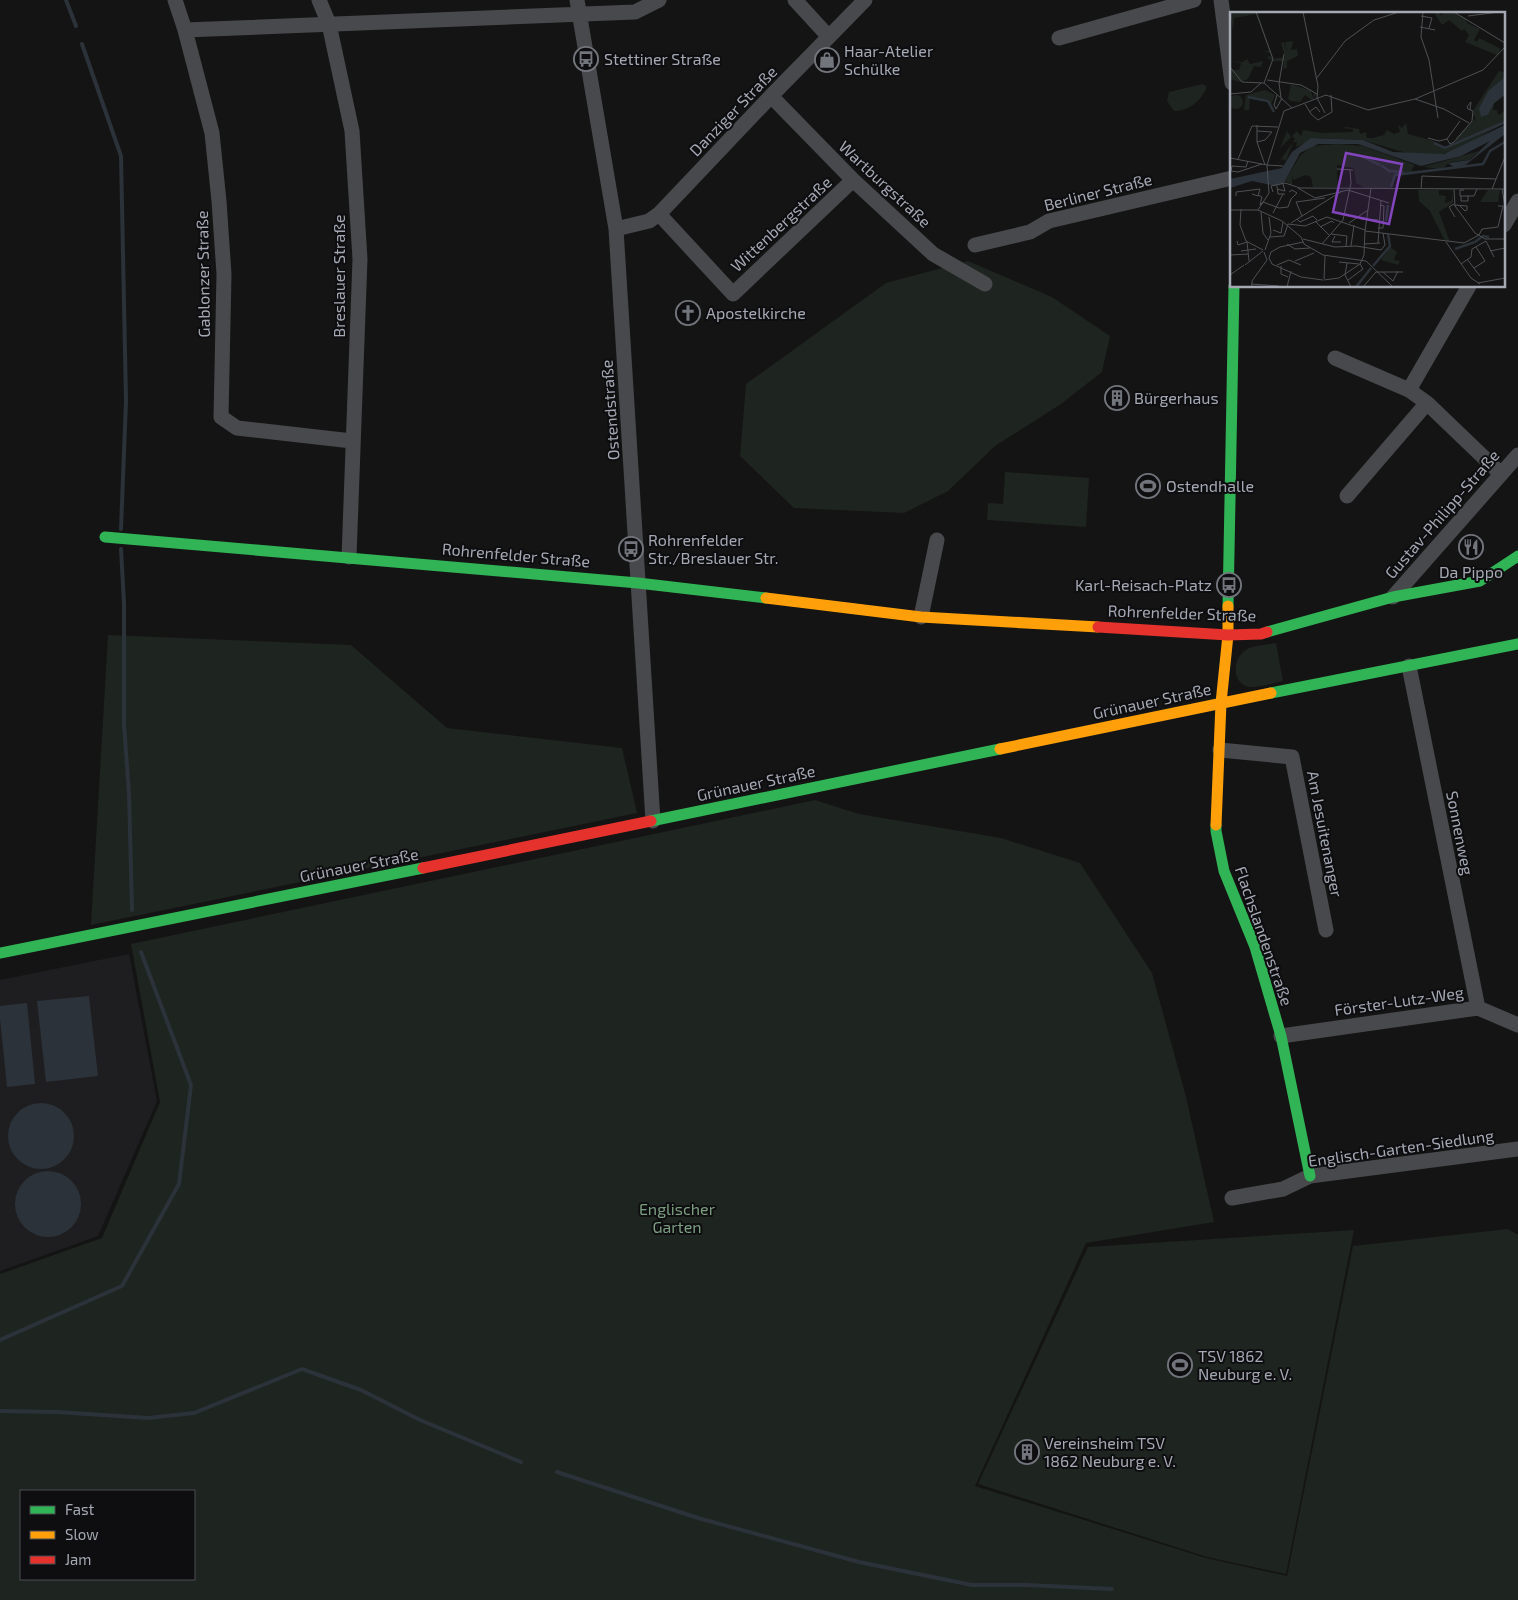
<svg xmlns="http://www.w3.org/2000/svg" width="1518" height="1600" font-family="'Exo 2',sans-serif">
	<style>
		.built { fill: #1e1e20 }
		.green { fill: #1e241f; fill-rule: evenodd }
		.water { fill: #2b3239 }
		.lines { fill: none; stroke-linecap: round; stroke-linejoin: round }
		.stream { stroke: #2b3239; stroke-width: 4 }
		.street { stroke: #48494c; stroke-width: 15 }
		.fast { stroke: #30b455; stroke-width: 11 }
		.slow { stroke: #ff9f0a; stroke-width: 11 }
		.jam { stroke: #e5322d; stroke-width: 11 }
		.labels { text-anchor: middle; stroke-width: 4; stroke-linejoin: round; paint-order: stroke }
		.poi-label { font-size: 16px; fill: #a5a9b4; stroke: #0e0e10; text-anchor: start }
		.street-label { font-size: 16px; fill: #a5a9b4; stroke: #0e0e10 }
		.park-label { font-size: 16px; fill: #7d9f81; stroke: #0e0e10 }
		.inset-river { fill: none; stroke: #2b3239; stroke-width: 2.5 }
		.inset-road { fill: none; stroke: #4e5054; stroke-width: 1 }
		.view { fill: #8345bd; fill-opacity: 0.15; stroke: #8345bd; stroke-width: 2.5 }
		.inset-edge { fill: none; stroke: #a5a9b4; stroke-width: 2.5 }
	</style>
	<rect width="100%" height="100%" fill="#141414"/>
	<path class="built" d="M129,954L157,1101L98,1236L0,1271V980Z"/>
	<path class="green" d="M1203,84L1207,87C1201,101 1189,111 1174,111L1167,101L1169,92Z
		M968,261L1052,297L1110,336L1102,372L1061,404L995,446L948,491L904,513L794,508L740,456L746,384L886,283Z
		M1005,472L1089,478L1086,527L987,520L988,503L1003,504Z
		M108,635L351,645L447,728L622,748L637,813L91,925Z
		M1276,643L1283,681C1273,683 1262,687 1252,687C1233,687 1230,660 1246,650C1253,645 1267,645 1276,643Z
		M815,800L859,814L1001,838L1080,863L1152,973L1186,1097L1214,1222L1086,1243L975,1486L1206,1558L1287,1576L1353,1246L1508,1229L1518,1235V1600H0V1274L102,1238L160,1102L131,944ZM21,1491H194V1579H21Z
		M1354,1230L1286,1574L1207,1557L978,1484L1088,1247Z"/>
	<path class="water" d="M89,996L98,1076L46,1082L37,1001Z
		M27,1003L35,1084L7,1087L0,1019V1006Z
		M8 1136a33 33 0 1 1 66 0a33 33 0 1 1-66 0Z
		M15 1204a33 33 0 1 1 66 0a33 33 0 1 1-66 0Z"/>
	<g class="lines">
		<path class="stream" d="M66,0L76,26
			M82,44L121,156L126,401L121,529
			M121,549L124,603V724L129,794L132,910
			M0,1340L122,1286L179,1184L191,1085L141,952
			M0,1411L57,1412L148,1418L194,1413L302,1369L361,1390L420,1420L521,1462
			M557,1472L698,1518L859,1562L972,1585H1026L1112,1589"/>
		<path class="street" d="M175,0L185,30L212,133L219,201L224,274L221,417L237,428L352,441
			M319,0L329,24L352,131L360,259L349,557
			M577,0L616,229L653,821
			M795,0L829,37
			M1221,0L1232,83
			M185,30L635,12L659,0
			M1059,38L1194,0
			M771,96L853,180L933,254L985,284
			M659,214L733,294L853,180
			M1504,225L1518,201
			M616,229L649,221L659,214L771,96L865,0
			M975,245L1030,232L1049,221L1232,178
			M1335,358L1409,390L1427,403L1500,473
			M1409,390L1469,286
			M1347,496L1427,403
			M1393,597L1518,455
			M921,617L937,540
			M1409,666L1478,1008
			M1220,750L1292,757L1326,930
			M1281,1036L1478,1008L1518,1025
			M1232,1198L1283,1189L1310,1176L1518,1149"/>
		<path class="fast" d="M105,537L638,583L766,598
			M1228,606L1234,286
			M1267,632L1393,597L1480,581L1518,556
			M1271,693L1518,644
			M651,821L1000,749
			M1216,825V831L1224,871L1255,947L1281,1036L1310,1176
			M0,953L423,868"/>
		<path class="slow" d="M766,598L921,617L1098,627
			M1000,749L1271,693
			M1216,825L1221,703L1228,635V606"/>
		<path class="jam" d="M1098,627L1228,635L1261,634L1267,632
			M423,868L651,821"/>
	</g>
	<defs>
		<symbol id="bus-ring" viewBox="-11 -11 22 22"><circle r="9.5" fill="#0e0e10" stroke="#72757c" stroke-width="1.5"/><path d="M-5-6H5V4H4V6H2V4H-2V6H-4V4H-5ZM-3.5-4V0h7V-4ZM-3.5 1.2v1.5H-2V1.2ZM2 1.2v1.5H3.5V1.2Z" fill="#72757c"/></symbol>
		<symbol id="shop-ring" viewBox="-11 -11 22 22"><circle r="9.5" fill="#0e0e10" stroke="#72757c" stroke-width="1.5"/><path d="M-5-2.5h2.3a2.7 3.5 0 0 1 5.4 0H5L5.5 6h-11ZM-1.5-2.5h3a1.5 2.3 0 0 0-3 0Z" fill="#72757c"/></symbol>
		<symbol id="church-ring" viewBox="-11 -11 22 22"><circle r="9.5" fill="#0e0e10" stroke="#72757c" stroke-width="1.5"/><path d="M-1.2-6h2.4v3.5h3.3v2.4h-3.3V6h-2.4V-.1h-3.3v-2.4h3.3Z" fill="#72757c"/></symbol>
		<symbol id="building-ring" viewBox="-11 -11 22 22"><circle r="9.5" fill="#0e0e10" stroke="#72757c" stroke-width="1.5"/><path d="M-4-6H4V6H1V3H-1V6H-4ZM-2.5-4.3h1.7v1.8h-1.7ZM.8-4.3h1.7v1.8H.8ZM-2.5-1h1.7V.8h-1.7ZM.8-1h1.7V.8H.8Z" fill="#72757c"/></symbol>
		<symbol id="stadium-ring" viewBox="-11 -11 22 22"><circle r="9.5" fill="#0e0e10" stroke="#72757c" stroke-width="1.5"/><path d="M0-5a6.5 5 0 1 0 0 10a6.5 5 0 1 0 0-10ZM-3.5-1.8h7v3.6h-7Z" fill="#72757c"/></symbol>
		<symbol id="restaurant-ring" viewBox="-11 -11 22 22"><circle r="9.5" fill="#0e0e10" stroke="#72757c" stroke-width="1.5"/><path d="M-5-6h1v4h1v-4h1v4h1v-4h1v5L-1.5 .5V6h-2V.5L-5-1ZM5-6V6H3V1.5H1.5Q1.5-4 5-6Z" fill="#72757c"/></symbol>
	</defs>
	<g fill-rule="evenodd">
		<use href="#bus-ring" x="572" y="45" width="28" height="28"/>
		<use href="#shop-ring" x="813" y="46" width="28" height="28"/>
		<use href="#church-ring" x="674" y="299" width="28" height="28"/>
		<use href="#building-ring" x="1103" y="384" width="28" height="28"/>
		<use href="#stadium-ring" x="1134" y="472" width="28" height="28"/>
		<use href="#restaurant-ring" x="1457" y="533" width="28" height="28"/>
		<use href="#bus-ring" x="617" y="535" width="28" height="28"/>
		<use href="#bus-ring" x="1215" y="571" width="28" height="28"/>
		<use href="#stadium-ring" x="1166" y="1351" width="28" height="28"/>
		<use href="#building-ring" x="1013" y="1438" width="28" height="28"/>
	</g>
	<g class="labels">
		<g class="poi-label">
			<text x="844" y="57">Haar-Atelier<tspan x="844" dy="18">Schülke</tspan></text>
			<text x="604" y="65">Stettiner Straße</text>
			<text x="706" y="319">Apostelkirche</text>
			<text x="1134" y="404">Bürgerhaus</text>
			<text x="1166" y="492">Ostendhalle</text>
			<text x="648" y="546">Rohrenfelder<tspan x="648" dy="18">Str./Breslauer Str.</tspan></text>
			<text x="1471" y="578" text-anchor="middle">Da Pippo</text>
			<text x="1212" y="591" text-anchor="end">Karl-Reisach-Platz</text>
			<text x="1198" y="1362">TSV 1862<tspan x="1198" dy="18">Neuburg e. V.</tspan></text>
			<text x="1044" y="1449">Vereinsheim TSV<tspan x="1044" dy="18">1862 Neuburg e. V.</tspan></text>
		</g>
		<g class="street-label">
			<text transform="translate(733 111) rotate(-46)" y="6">Danziger Straße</text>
			<text transform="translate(885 184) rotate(43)" y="6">Wartburgstraße</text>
			<text transform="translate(1098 192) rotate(-14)" y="6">Berliner Straße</text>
			<text transform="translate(781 224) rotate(-43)" y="6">Wittenbergstraße</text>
			<text transform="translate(203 274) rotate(-91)" y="6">Gablonzer Straße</text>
			<text transform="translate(339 276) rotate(-90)" y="6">Breslauer Straße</text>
			<text transform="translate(610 410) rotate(-94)" y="6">Ostendstraße</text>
			<text transform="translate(1442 514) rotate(-49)" y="6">Gustav-Philipp-Straße</text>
			<text transform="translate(516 555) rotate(5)" y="6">Rohrenfelder Straße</text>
			<text transform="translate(1182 613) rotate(2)" y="6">Rohrenfelder Straße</text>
			<text transform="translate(1152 701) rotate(-12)" y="6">Grünauer Straße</text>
			<text transform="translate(756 783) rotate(-12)" y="6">Grünauer Straße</text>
			<text transform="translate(1460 833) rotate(79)" y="6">Sonnenweg</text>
			<text transform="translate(1325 834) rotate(79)" y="6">Am Jesuitenanger</text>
			<text transform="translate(359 865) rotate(-11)" y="6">Grünauer Straße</text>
			<text transform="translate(1264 936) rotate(71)" y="6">Flachslandenstraße</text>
			<text transform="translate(1399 1001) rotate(-8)" y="6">Förster-Lutz-Weg</text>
			<text transform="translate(1401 1148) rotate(-8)" y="6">Englisch-Garten-Siedlung</text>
		</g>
		<g class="park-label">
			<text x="677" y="1215">Englischer<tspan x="677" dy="18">Garten</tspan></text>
		</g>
	</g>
	<g transform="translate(1230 12)">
		<rect width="275" height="275" fill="#141414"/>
		<path d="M0,0H34L28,2L43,47L55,45L51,31L54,30L57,41L55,30L63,29L61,38L67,37L68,44L57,49V56L53,57L54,49H42L36,45L41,44V41L33,39H39L27,2L4,6L3,19ZM208,0L212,4L213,0H224L236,7L237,11L250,17L244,28L247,30L249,26L271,37L267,43L235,30L239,23L234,17L232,19L219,8L212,13L204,1ZM17,47L20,52L33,49L31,55L24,54L18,67L10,70L0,67V58H9L11,51L0,49L13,50ZM269,59L275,60V65L259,78L251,105L258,103L264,90L275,83L264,92L263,98H267L268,103L275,99V111L228,137L212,142H179L133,128L86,126L66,135L67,130H63L56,149L52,147L46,154L65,127L62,124L50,136L57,119L61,125L67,119L71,124L73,118L91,121L123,120V117L111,116L117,115L129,117L130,122L136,120L137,126H143L154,123L157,118L164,122L170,120L168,113L172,116L176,111L178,122L204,129L213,136L219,134L226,131V126L246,106L243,103L244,97ZM61,72L81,79L83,86L84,81L87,82L82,88L75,83L70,90L61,89L58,87ZM35,78L45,83L41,93L30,86L20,85L19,98H14L16,83ZM-1 90a7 7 0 1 1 14 0a7 7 0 1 1-14 0ZM108,132L133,134L185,153L181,158L184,160L165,165L162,176H135L126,171L124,156L107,153L108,175H83L81,165L76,163L63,168L62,164V173L55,169L70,144L82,134ZM249,139L239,148L220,150L212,157L193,155ZM222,177L223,181L221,178H209V183L216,184L215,191L221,189L223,182V191L209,200L220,230L215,229L200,199L189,189L188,178ZM258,178H270L268,190H250ZM160,235L167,240L164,248L170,249L168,253L151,248Z" fill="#1e241f"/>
		<path d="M275,65V83L264,91L258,103L251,105L249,96L259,78ZM275,113V122L234,154L225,156L218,151L240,148L260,129L231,144L191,154L128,132H88L70,141L54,171L46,174L22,169L0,176V167L52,156L62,140L81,126L133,128L163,140L214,142Z" fill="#2b3239"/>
		<path class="inset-river" d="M18,85L38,89L44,100M204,131L215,136L275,110M131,144L150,153M151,153L159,159L174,160M161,175L165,163L253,152L260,139L275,130M156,209L158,193M225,237L245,230L253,224L259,225M143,254L160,234L158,222M126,275L141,256"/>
		<path class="inset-road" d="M26,0L43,47L34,71M73,0L88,74L87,86M193,0L191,25L199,48L208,106M224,0L275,31M191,4L202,6L199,16M238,4L269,0M190,15L205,18M0,55L12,70L34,71M86,67L115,29L144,8L169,0M37,68L71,73L87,82M34,71L62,96M49,71L54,42M49,71L51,86M0,82L21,80L31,71M47,83L44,93L46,97L52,86M87,86L95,101M185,87L214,97L239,111M75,92L81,102L88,108L102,100L101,83M240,98L241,90L237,95L238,97L243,99L242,109M79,100L86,95L90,100M27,113V130L35,153M27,119L42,120M198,126L209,129L217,127L230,109M217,127L220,132L224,130L242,109M27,130L35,128L42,120M0,146L37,153M8,147L22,114L48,115M37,153L53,154M107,157L123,158M1,159L8,160L32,152M1,159L2,154L16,155L18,149M47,174L48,182H55M68,176L85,186L118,178L159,191M47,177L55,179L53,172M191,177L192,164L266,167M224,177L225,194L245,221L255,227H275M262,177L275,145M272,177L275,194M234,178H230V184H244L247,177M43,180L41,174L55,171L70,176L275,177M59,180L62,178L67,181L61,187M28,183L32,185L30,193L33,190L49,196L58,195L61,187M6,184V180L30,177L28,184L22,182M231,184V189H238V184M224,192L219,195L225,205M224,193L237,194V198L235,199L230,194M11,197L10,213L16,229L33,238M0,198H28L52,209L71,225L74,232L93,243L136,249L163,275M28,198L39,181L37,153L54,99L96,83L138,98L185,87L253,58L275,35M31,200L33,221L38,228M43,201L53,182M72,204L66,190L95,186M67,207L70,210L83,204L87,208M131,207L148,208M85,209L100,224M61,211L112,179M119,211L138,198M90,215L102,209L104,211M148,216H153L154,194L150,193M43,218L51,221L53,210M135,219L234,231L249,223L252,217L268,215L273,194H268M135,219L141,176M101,222L117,224L116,234M105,224L102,230H111M40,225L54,224L58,212L75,214L97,205L135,218M73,227L105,235L126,234L151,238L155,233L153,221M7,229L8,233L17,230L19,249M256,229L264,245M216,230L241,266L250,272M148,231L151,188M57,232L65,237L80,236M92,232L113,208L121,171L120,158M134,232L150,231M121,234L124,213M35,238L41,221L39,205M11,239L26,237M260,239L275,236M0,243L18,242M39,246L42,252L71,265L93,268M39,246L41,240L50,235L73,230M237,247L250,264M65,249L84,241M109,250L129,252M117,251L115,263L121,275M231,252L241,245L242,237L256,229M15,253L33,239M47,253L59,248L71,253M51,254V262L58,265M244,256L255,249L246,235M153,260L163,269L168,259M0,263L14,253M94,267L95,244M94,268L109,266L130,252L134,243L135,219M118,268L133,257L130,252M248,271L275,266M21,272L49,274M22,275V269L37,248L34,240M57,275L61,259M133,275L146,260H173"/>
		<path class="view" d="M116,141L172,152L159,212L103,200Z"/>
		<rect width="275" height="275" class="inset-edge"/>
	</g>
	<rect x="20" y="1490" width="175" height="90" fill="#0e0e10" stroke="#4a4c52"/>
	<rect x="30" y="1506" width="25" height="8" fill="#30b455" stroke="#4a4c52"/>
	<text x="65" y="1515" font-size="15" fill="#a5a9b4">Fast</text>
	<rect x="30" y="1531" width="25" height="8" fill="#ff9f0a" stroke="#4a4c52"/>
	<text x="65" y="1540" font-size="15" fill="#a5a9b4">Slow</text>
	<rect x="30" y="1556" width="25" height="8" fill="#e5322d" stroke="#4a4c52"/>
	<text x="65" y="1565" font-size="15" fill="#a5a9b4">Jam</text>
</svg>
